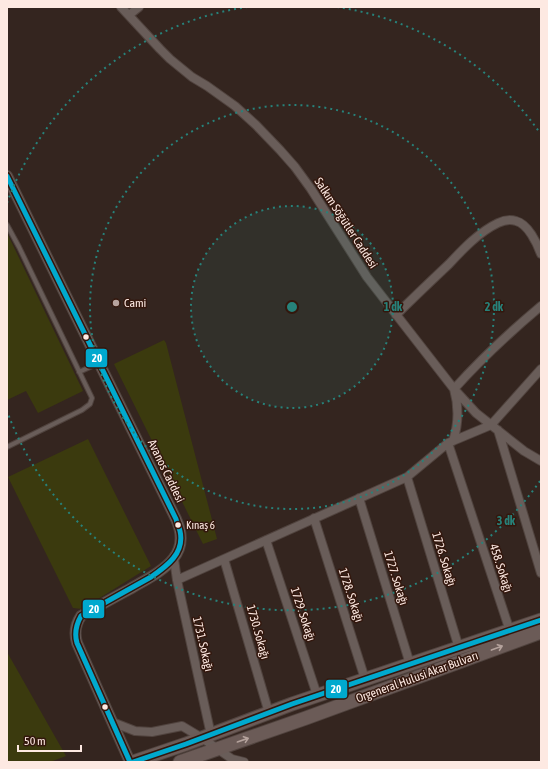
<svg xmlns="http://www.w3.org/2000/svg" width="548" height="769" font-family="'Asap Condensed',sans-serif">
	<style>
		.green { fill: #3b3a0e }
		.lines { fill: none; stroke-linecap: round; stroke-linejoin: round }
		.service-casing { stroke: #50433e; stroke-width: 6 }
		.minor-casing { stroke: #50433e; stroke-width: 10 }
		.tertiary-casing { stroke: #50433e; stroke-width: 12 }
		.primary-casing { stroke: #50433e; stroke-width: 15 }
		.service { stroke: #695d59; stroke-width: 4 }
		.minor { stroke: #695d59; stroke-width: 8 }
		.tertiary { stroke: #695d59; stroke-width: 10 }
		.primary { stroke: #6b5b57; stroke-width: 13 }
		.bus-1-casing { stroke: #33170d; stroke-width: 8 }
		.bus-1 { stroke: #00a9ce; stroke-width: 5 }
		.oneway { stroke: #b4a29c }
		.ring { fill: none; stroke: #27827a; stroke-width: 2; stroke-dasharray: 2 4 }
		.poi-dot { fill: #b7a49e; stroke: #33170d; stroke-width: 1.5 }
		.bus-dot { fill: #fde9e2; stroke: #33170d; stroke-width: 1.5 }
		.labels { text-anchor: middle; stroke-width: 3; stroke-linejoin: round; paint-order: stroke }
		.bus-label { font-size: 11px; fill: #fde9e2; stroke: #33170d; text-anchor: start }
		.street-label { font-size: 12px; fill: #fde9e2; stroke: #33170d }
		.poi-label { font-size: 12px; fill: #fde9e2; stroke: #33170d; text-anchor: start }
		.centre { fill: #27827a; stroke: #33170d; stroke-width: 2 }
		.ring-label { font-size: 12px; text-anchor: middle; font-weight: bold; fill: #27827a; stroke: #33170d; stroke-width: 3; stroke-linejoin: round; paint-order: stroke }
		.line-badge { stroke: #33170d; stroke-width: 1.5 }
		.badge-label { font-size: 11px; text-anchor: middle; font-weight: bold; fill: #fff }
	</style>
	<rect width="100%" height="100%" fill="#34251f"/>
	<path class="green" d="M7,235H8L83,391L38,413L26,391L7,400Z
		M164,340L166,343L217,539L203,544L114,364Z
		M88,439L151,566L82,609L73,608L8,477Z
		M7,652L66,756L50,762H7Z"/>
	<g class="lines">
		<defs>
			<path id="service" d="M7,225L19,247L92,398L90,404L82,410L7,447
				M79,372L99,363"/>
			<path id="minor" d="M121,7L160,49L170,59L192,77L207,86L235,106L256,125L280,150L295,167L311,189L367,277L454,389L476,413L524,451L541,461
				M129,15L139,7
				M396,315C413,298 431,281 449,264C463,249 479,232 498,223C504,220 510,219 516,221C528,224 537,243 541,254
				M498,430L541,573
				M453,441C459,423 459,407 454,389C481,359 510,332 541,306
				M448,443L510,631
				M407,477L459,648
				M359,498L410,664
				M314,518L365,679
				M266,540L317,695
				M174,559L177,580L211,735
				M224,559L269,713
				M177,580L407,477L448,443L491,425L541,369
				M112,722L135,731L152,732L182,726L202,738L232,759L244,762"/>
			<path id="tertiary" d="M7,176L176,519C194,558 157,573 130,589C113,598 97,607 81,616C75,625 74,633 77,643L130,762"/>
			<path id="primary" d="M133,762L186,744L292,704L541,620
				M180,762L306,718L541,632"/>
		</defs>
		<use href="#service" class="service-casing"/>
		<use href="#minor" class="minor-casing"/>
		<use href="#tertiary" class="tertiary-casing"/>
		<use href="#primary" class="primary-casing"/>
		<use href="#service" class="service"/>
		<use href="#minor" class="minor"/>
		<use href="#tertiary" class="tertiary"/>
		<use href="#primary" class="primary"/>
		<defs>
			<path id="bus-1" d="M7,176L176,519C177,523 179,527 180,531C185,553 167,566 151,577L81,616C76,625 74,633 77,643L130,762
				M133,762L186,744L292,704L541,620"/>
		</defs>
		<use href="#bus-1" class="bus-1-casing"/>
		<use href="#bus-1" class="bus-1"/>
	</g>
	<defs><path id="oneway-shaft" d="M-6 0H5M1.5-3L5.5 0L1.5 3" fill="none" stroke-width="1.6" stroke-linecap="round" stroke-linejoin="round"/></defs>
	<g class="oneway">
		<use href="#oneway-shaft" transform="translate(497 648) rotate(-20)"/>
		<use href="#oneway-shaft" transform="translate(243 740) rotate(-19)"/>
	</g>
	<circle cx="292" cy="307" r="101" fill="#27827a" fill-opacity=".12"/>
	<g class="ring">
		<circle cx="292" cy="307" r="101"/>
		<circle cx="292" cy="307" r="202"/>
		<path d="M540 481A303 303 0 0 1 7 411M7 203A303 303 0 0 1 247 7M337 7A303 303 0 0 1 540 133"/>
	</g>
	<circle class="poi-dot" cx="116" cy="303" r="4"/>
	<g class="bus-dot">
		<circle cx="86" cy="337" r="3.5"/>
		<circle cx="178" cy="525" r="3.5"/>
		<circle cx="105" cy="707" r="3.5"/>
	</g>
	<g class="labels">
		<g class="bus-label">
			<text x="186" y="529">Kınaş 6</text>
		</g>
		<g class="street-label">
			<text transform="translate(346 223) rotate(57)" y="4">Salkım Söğütler Caddesi</text>
			<text transform="translate(166 471) rotate(64)" y="4">Avanos Caddesi</text>
			<text transform="translate(444 559) rotate(73)" y="4">1726. Sokağı</text>
			<text transform="translate(501 568) rotate(72)" y="4">458. Sokağı</text>
			<text transform="translate(396 578) rotate(73)" y="4">1727. Sokağı</text>
			<text transform="translate(351 595) rotate(72)" y="4">1728. Sokağı</text>
			<text transform="translate(303 614) rotate(72)" y="4">1729. Sokağı</text>
			<text transform="translate(258 632) rotate(74)" y="4">1730. Sokağı</text>
			<text transform="translate(203 644) rotate(77)" y="4">1731. Sokağı</text>
			<text transform="translate(417 677) rotate(-20)" y="4">Orgeneral Hulusi Akar Bulvarı</text>
		</g>
		<g class="poi-label">
			<text x="124" y="307">Cami</text>
		</g>
	</g>
	<circle cx="292" cy="307" r="6" class="centre"/>
	<g class="ring-label">
		<text x="393" y="311">1 dk</text>
		<text x="494" y="311">2 dk</text>
		<text x="506" y="525">3 dk</text>
	</g>
	<g class="line-badge">
		<rect x="85" y="348" width="23" height="20" rx="4" fill="#00a9ce"/>
		<rect x="82" y="599" width="23" height="20" rx="4" fill="#00a9ce"/>
		<rect x="325" y="679" width="23" height="20" rx="4" fill="#00a9ce"/>
	</g>
	<g class="badge-label">
		<text x="97" y="362">20</text>
		<text x="94" y="613">20</text>
		<text x="336" y="693">20</text>
	</g>
	<rect width="548" height="769" fill="none" stroke="#fde9e2" stroke-width="16"/>
	<path d="M18 745v6h63v-6" fill="none" stroke="#fde9e2" stroke-width="2"/>
	<text x="24" y="745" font-size="12" fill="#fde9e2" stroke="#33170d" stroke-width="3" paint-order="stroke">50 m</text>
</svg>
